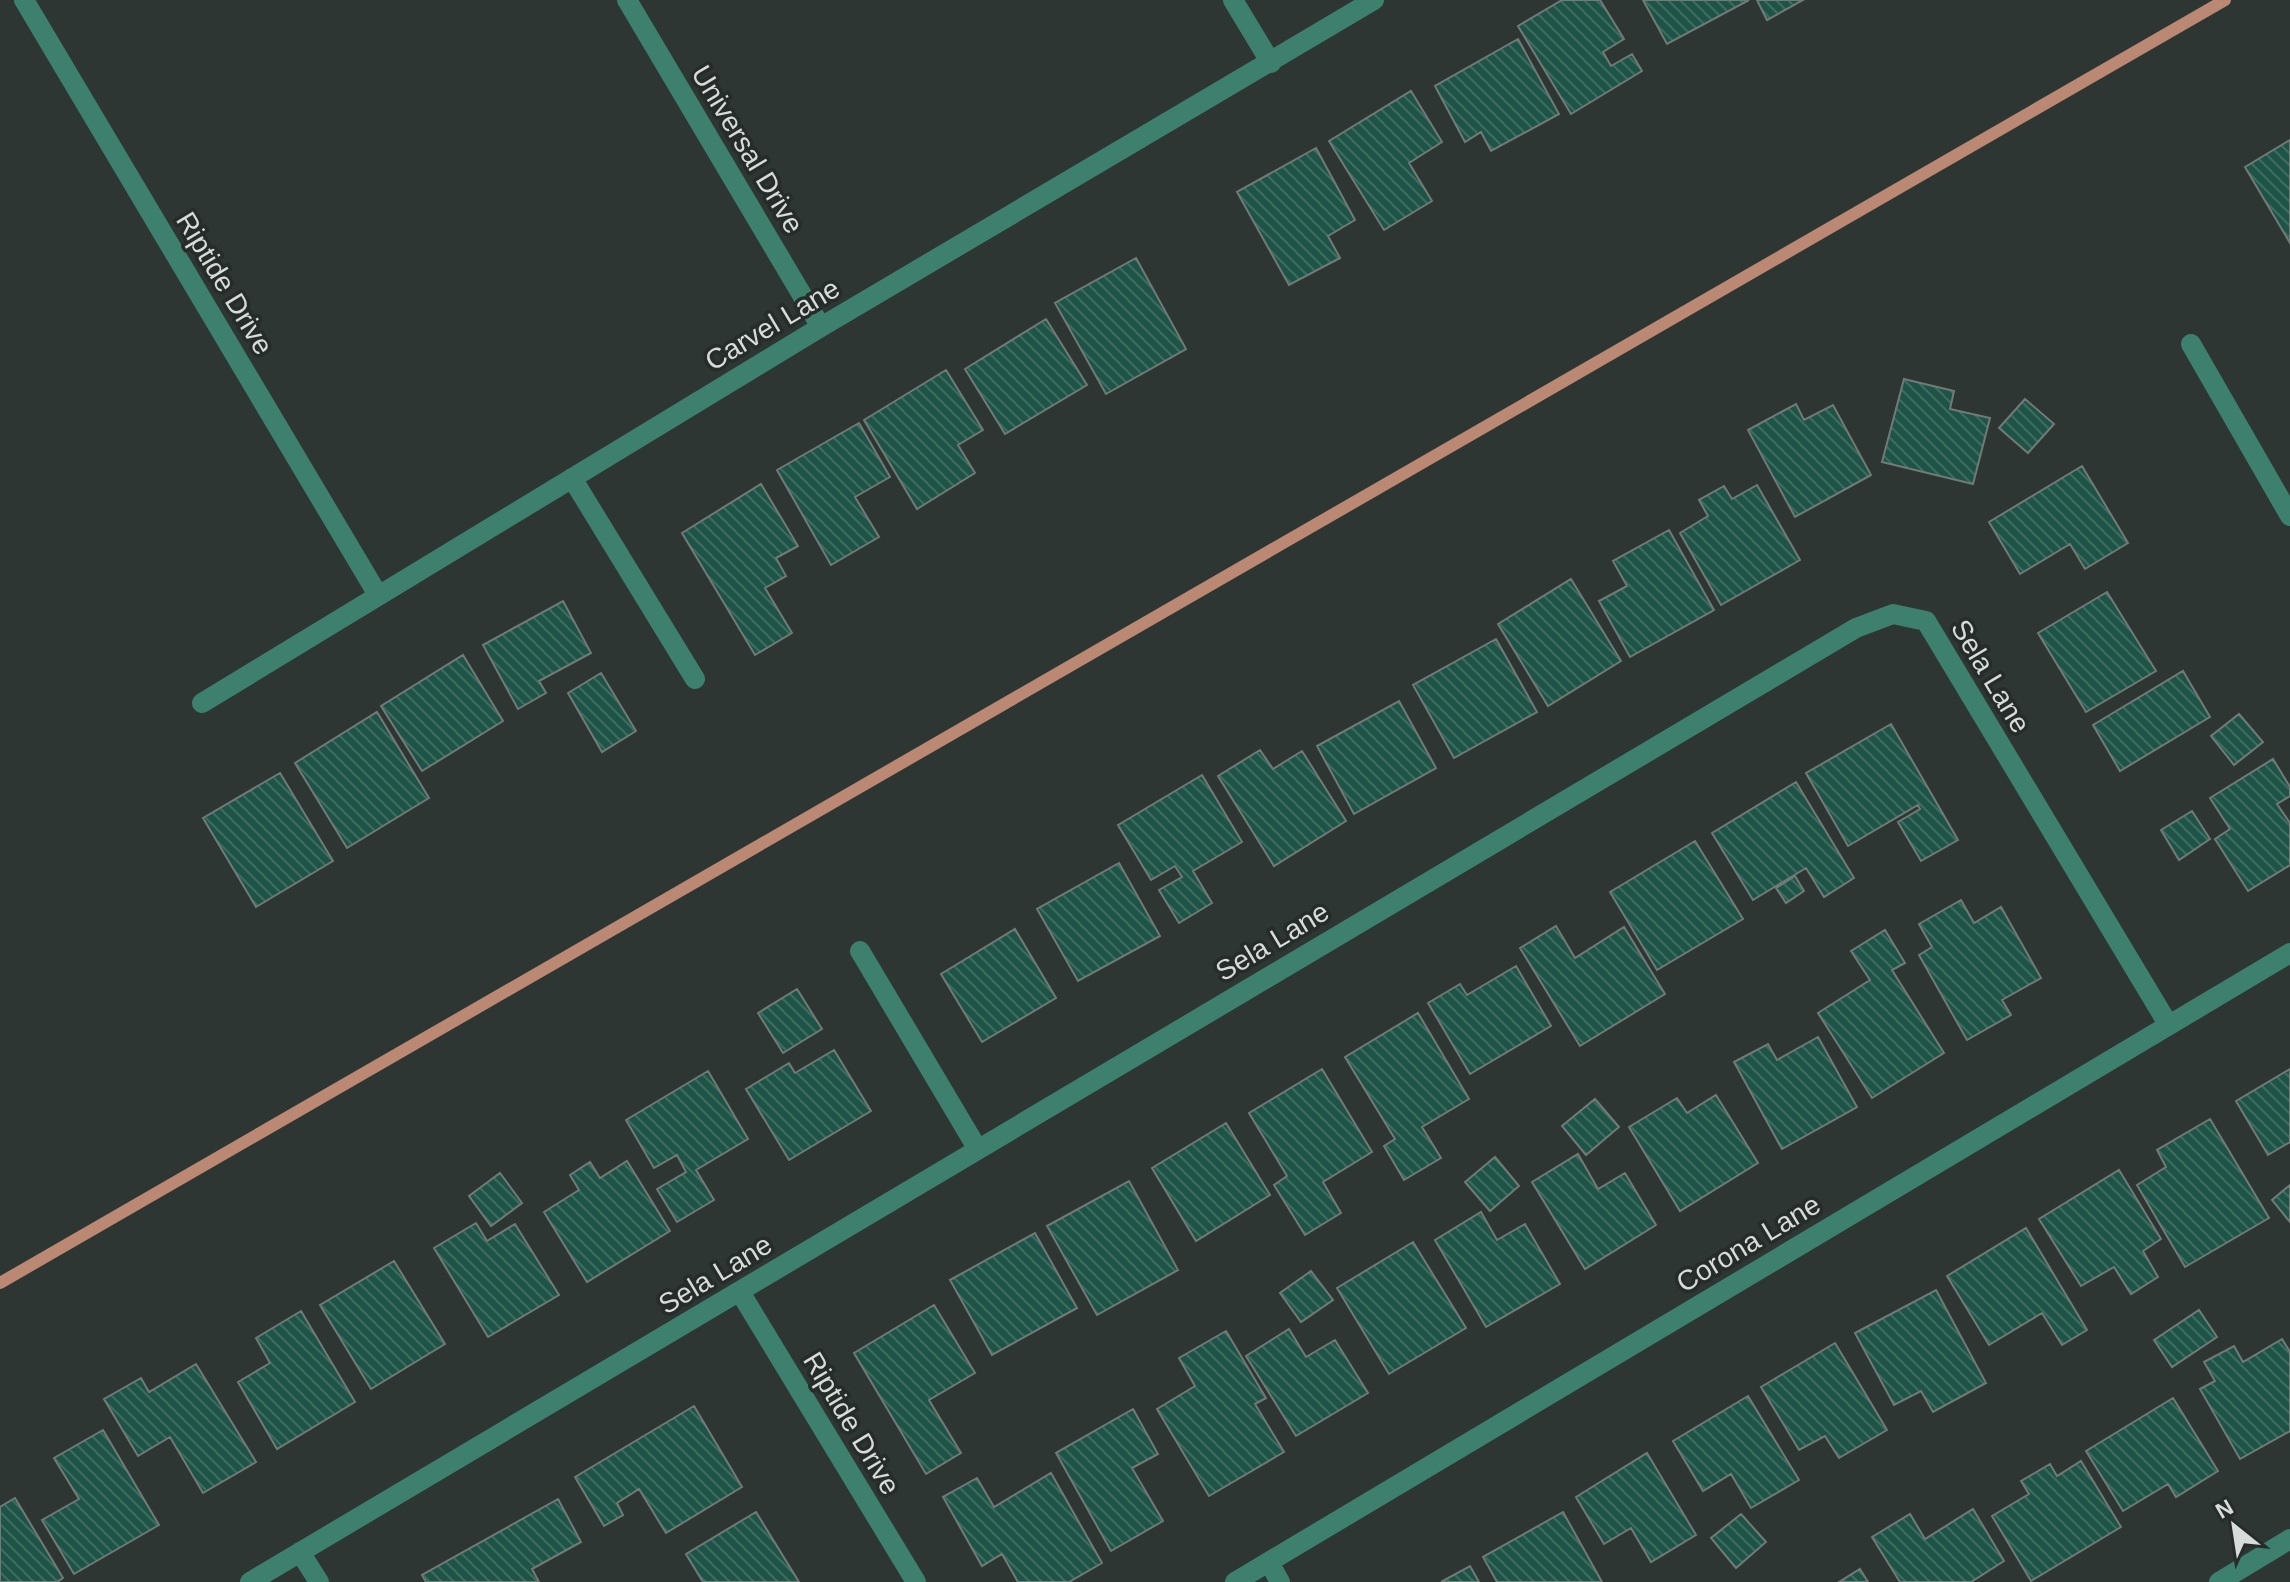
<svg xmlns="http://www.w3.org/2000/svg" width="2290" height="1582" font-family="Helvetica,sans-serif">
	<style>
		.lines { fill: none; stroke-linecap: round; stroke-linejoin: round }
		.stream { stroke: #ba8873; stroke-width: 12 }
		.building { fill: url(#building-back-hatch); stroke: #717a77; stroke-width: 2 }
		.minor { stroke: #3e806e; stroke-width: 20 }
		.labels { text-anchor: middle; stroke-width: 7; stroke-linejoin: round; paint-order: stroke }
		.street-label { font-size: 28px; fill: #d7dcdb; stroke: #252c2a }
	</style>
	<defs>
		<pattern id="building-back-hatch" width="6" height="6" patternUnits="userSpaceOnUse" patternTransform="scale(2)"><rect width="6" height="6" fill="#1e5447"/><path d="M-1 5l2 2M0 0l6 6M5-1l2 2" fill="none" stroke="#3e6c61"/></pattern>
	</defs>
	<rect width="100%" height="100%" fill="#2e3634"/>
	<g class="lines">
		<path class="stream" d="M0,1283L2225,0"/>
	</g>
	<path class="building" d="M1562,0H1600L1624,39L1603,52L1611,66L1632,54L1642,71L1571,114L1518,26Z
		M1643,0H1749L1667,44Z
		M1757,0H1803L1767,20Z
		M1518,39L1559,114L1491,151L1481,132L1465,142L1435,86Z
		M1411,91L1442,142L1409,163L1432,201L1384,230L1329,141Z
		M2290,140V243L2245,167Z
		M1316,148L1355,220L1328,236L1340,258L1289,285L1237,192Z
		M1136,258L1186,349L1106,394L1055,303Z
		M1046,319L1087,385L1005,434L965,369Z
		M946,370L983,430L958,445L975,473L917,509L864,420Z
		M1904,379L1954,391L1950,409L1990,418L1973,484L1882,462Z
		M2025,399L2054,424L2028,453L1999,428Z
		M1796,404L1804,420L1833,405L1871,475L1795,517L1748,430Z
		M859,423L890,477L855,497L879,537L831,565L777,470Z
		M2082,466L2128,543L2085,569L2070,544L2020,574L1989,522Z
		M761,484L798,546L776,558L786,576L765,588L792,633L755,655L682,533Z
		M1757,485L1800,560L1721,605L1680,533L1708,516L1699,500L1724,486L1732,499Z
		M1669,530L1714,610L1630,657L1599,601L1627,586L1613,561Z
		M1571,579L1621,661L1548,706L1498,624Z
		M2107,592L2156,671L2086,712L2038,633Z
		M563,601L591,653L539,681L546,693L518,709L483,645Z
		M1496,639L1537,712L1454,758L1413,685Z
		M463,655L503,721L422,771L381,706Z
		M2183,671L2210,717L2120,771L2093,725Z
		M601,673L636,731L602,752L568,693Z
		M1399,701L1436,768L1354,814L1317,746Z
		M377,712L429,798L347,848L295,763Z
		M2239,714L2263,742L2234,765L2211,736Z
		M1891,724L1958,840L1921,861L1898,822L1920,809L1918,805L1848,846L1806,773Z
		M1260,750L1273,769L1302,751L1346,821L1274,866L1218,776Z
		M2273,759L2290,787V796L2277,804L2290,823V865L2248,891L2215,839L2230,829L2210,798Z
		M280,773L333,861L256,907L203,818Z
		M1202,775L1242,842L1193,871L1212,903L1179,923L1159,890L1182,877L1175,866L1151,880L1118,825Z
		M1796,782L1854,878L1824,897L1806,868L1753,900L1712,833Z
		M2192,811L2210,839L2179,860L2161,830Z
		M1695,841L1743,919L1657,970L1610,892Z
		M1119,863L1160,936L1078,981L1037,909Z
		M1795,876L1804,891L1786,903L1776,888Z
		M1961,900L1974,923L2001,907L2041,978L2002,1000L2011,1015L1967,1040L1919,955L1932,947L1919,924Z
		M1556,926L1575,958L1624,927L1665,994L1580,1046L1520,948Z
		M1015,929L1056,998L982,1042L941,974Z
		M1885,930L1905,963L1892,970L1944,1053L1872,1098L1818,1013L1870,980L1851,951Z
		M1516,966L1551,1026L1470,1074L1428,1003L1460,984L1467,995Z
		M797,989L822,1029L783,1053L758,1013Z
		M1418,1013L1469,1099L1422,1127L1441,1158L1404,1180L1384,1146L1395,1139L1345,1057Z
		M1818,1037L1857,1107L1782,1149L1734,1062L1768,1044L1777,1060Z
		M834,1050L871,1111L789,1160L746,1089L789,1063L795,1073Z
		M1322,1069L1372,1152L1323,1182L1341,1213L1305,1235L1274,1185L1287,1176L1249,1113Z
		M2290,1069V1142L2268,1155L2236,1101Z
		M708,1071L748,1139L696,1170L714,1200L677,1222L657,1189L686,1172L677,1155L654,1168L626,1120Z
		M1716,1095L1758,1163L1680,1211L1629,1127L1677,1098L1687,1113Z
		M1595,1099L1619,1127L1586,1155L1562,1126Z
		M2210,1119L2269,1218L2185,1267L2137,1185L2166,1167L2157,1150Z
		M1226,1123L1270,1195L1196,1241L1152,1168Z
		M1578,1154L1598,1189L1625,1173L1656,1225L1585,1269L1532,1182Z
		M1495,1157L1519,1186L1490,1211L1465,1182Z
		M627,1161L670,1231L587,1282L544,1212L579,1190L570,1175L590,1162L600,1178Z
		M2119,1170L2161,1239L2143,1251L2158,1277L2131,1294L2114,1267L2081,1286L2039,1219Z
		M500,1173L522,1203L491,1226L469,1196Z
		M1129,1181L1178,1270L1097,1315L1047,1226Z
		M2290,1185V1222L2272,1200Z
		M1481,1212L1497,1240L1525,1224L1560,1284L1486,1327L1435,1240Z
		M476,1223L487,1241L515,1224L559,1295L488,1337L434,1248Z
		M2026,1228L2087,1330L2062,1345L2042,1313L1989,1345L1947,1276Z
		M1035,1233L1077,1308L992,1355L950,1280Z
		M1413,1242L1466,1328L1389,1374L1337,1288Z
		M394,1261L445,1344L371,1389L320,1305Z
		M1311,1271L1333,1300L1301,1322L1280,1293Z
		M1936,1290L1986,1383L1933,1412L1921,1391L1894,1405L1855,1333Z
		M934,1305L975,1373L929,1400L961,1453L926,1474L854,1353Z
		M2199,1310L2217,1337L2172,1367L2154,1340Z
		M301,1311L355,1402L277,1449L238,1382L270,1363L256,1338Z
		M1289,1329L1306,1357L1335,1340L1368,1393L1296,1436L1246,1356Z
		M1226,1331L1266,1398L1255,1404L1284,1452L1209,1496L1157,1409L1195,1386L1179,1358Z
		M2282,1339L2290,1352V1431L2240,1459L2200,1389L2215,1381L2204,1362L2234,1346L2243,1362Z
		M1835,1343L1887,1430L1839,1458L1825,1436L1799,1450L1761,1387Z
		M196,1364L256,1462L203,1493L170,1437L138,1456L104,1399L141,1378L149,1392Z
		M1748,1396L1799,1480L1751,1508L1731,1474L1703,1491L1673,1441Z
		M2173,1398L2218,1471L2176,1497L2168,1484L2123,1511L2086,1451Z
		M694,1406L742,1487L666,1533L639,1489L617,1503L623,1515L604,1526L575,1477Z
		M1133,1409L1158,1454L1132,1468L1163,1521L1111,1551L1056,1453Z
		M103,1430L159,1525L74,1574L42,1520L79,1499L54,1458Z
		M1647,1453L1696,1535L1651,1562L1631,1528L1604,1544L1576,1497Z
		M2081,1461L2121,1527L2031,1581L1992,1516L2029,1494L2021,1481L2050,1464L2057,1476Z
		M1051,1473L1102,1563L1069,1582H1018L1002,1554L982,1566L943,1497L977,1478L994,1507Z
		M15,1498L63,1578L57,1582H0V1507Z
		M558,1499L581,1542L532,1569L539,1582H426L422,1575Z
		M1973,1509L2004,1561L1971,1582H1900L1872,1537L1910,1514L1925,1539Z
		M756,1512L799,1582H703L686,1554Z
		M1563,1512L1602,1582H1497L1483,1557Z
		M1741,1514L1766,1542L1736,1568L1711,1538Z
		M1470,1566L1479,1582H1441Z
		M1860,1569L1868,1582H1839Z"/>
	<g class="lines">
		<path class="minor" d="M24,0L378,595
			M627,0L821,327
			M1233,0L1271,63
			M2191,344L2290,516
			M572,478L695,679
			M202,703L821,327L1374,0
			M860,951L977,1148
			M740,1292L916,1582
			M300,1552L319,1582
			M1269,1562L1280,1582
			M250,1582L1856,628L1893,614L1926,621L2168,1024
			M1235,1582L2290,953
			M2219,1582L2290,1539"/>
	</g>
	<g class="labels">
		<g class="street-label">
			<text transform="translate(748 149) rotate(59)" y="10">Universal Drive</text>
			<text transform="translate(225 283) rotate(59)" y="10">Riptide Drive</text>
			<text transform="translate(772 324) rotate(-31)" y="10">Carvel Lane</text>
			<text transform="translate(1991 676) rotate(59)" y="10">Sela Lane</text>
			<text transform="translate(1272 941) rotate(-31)" y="10">Sela Lane</text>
			<text transform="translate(1748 1243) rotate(-31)" y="10">Corona Lane</text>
			<text transform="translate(715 1274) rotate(-31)" y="10">Sela Lane</text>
			<text transform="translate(852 1423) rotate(59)" y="10">Riptide Drive</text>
		</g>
	</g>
	<g transform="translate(2234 1526) rotate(330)" stroke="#252c2a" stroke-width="6" paint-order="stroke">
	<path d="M0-6L14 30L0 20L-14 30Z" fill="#d7dcdb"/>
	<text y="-12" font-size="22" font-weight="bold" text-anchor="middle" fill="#d7dcdb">N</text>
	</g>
</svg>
